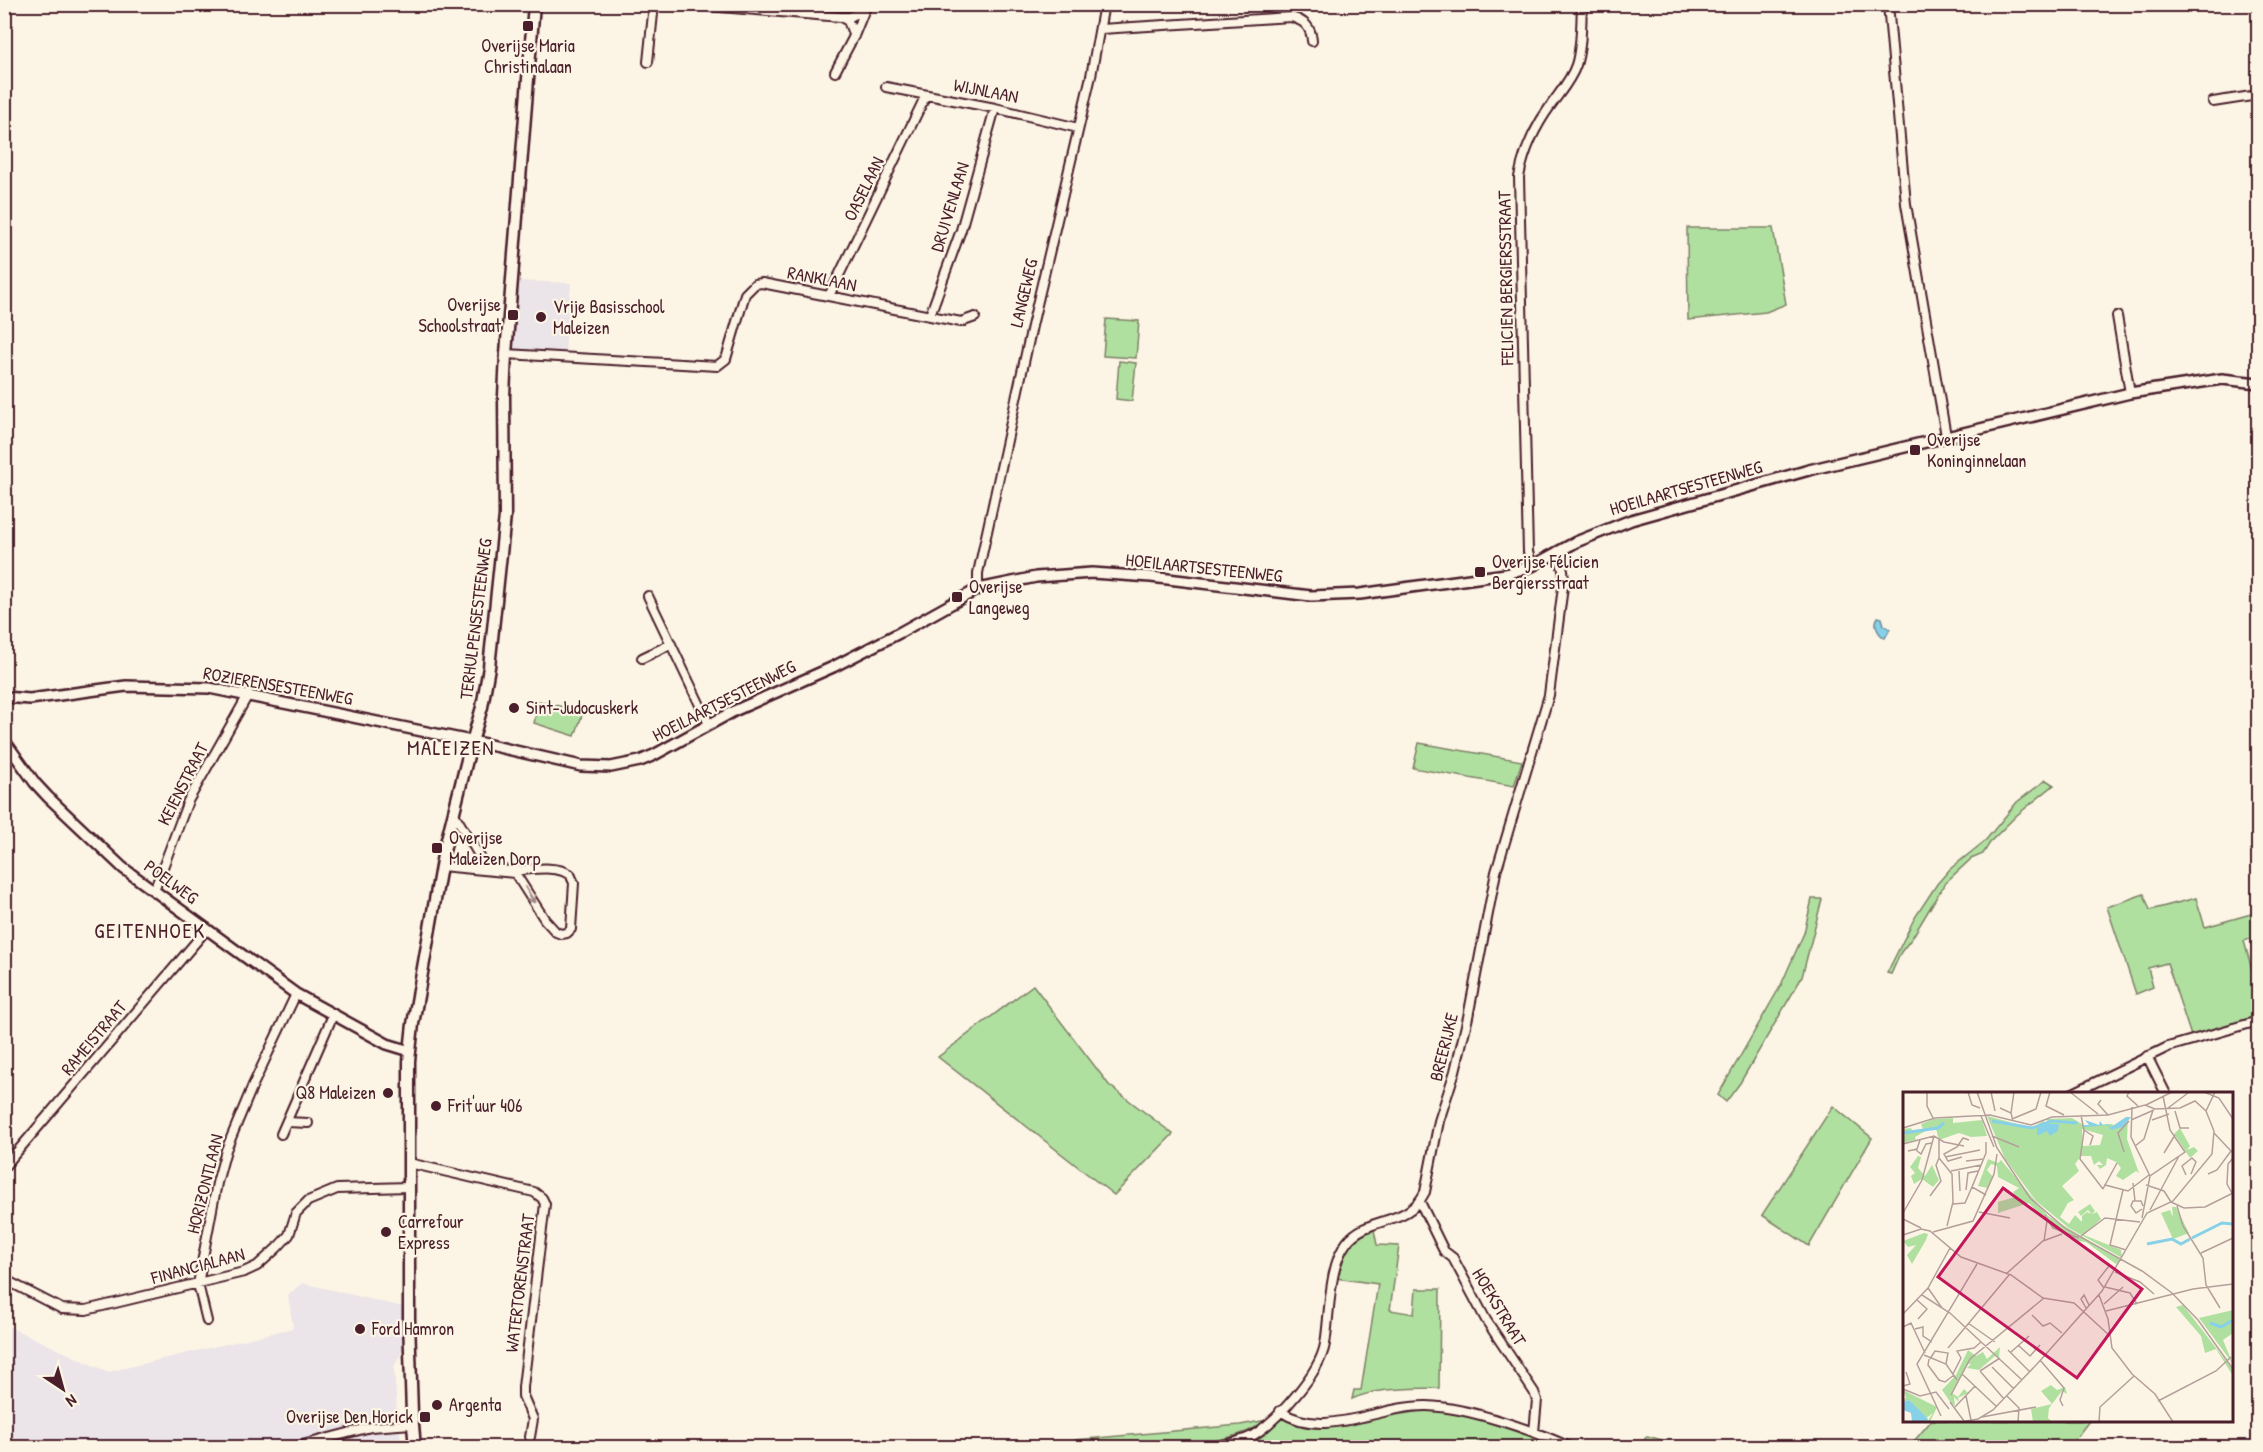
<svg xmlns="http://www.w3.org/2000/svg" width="2263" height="1452" font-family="'Patrick Hand',sans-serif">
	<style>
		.built { fill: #ebe4e8 }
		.green { fill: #b0e0a0; stroke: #7d8066; stroke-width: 1.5 }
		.water { fill: #86d1e7; stroke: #6e8a9c; stroke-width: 1.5 }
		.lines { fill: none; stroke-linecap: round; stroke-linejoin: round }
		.minor-casing { stroke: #4a1f2b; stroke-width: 12 }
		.tertiary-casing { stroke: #4a1f2b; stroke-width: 14 }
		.secondary-casing { stroke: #4a1f2b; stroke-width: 15 }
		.minor { stroke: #fcf5e5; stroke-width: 8 }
		.tertiary { stroke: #fcf5e5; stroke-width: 9 }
		.secondary { stroke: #fcf5e5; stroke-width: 10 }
		.oneway { stroke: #a38a88 }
		.poi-dot { fill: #4a1f2b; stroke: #fcf5e5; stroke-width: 2 }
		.labels { text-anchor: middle; stroke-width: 4.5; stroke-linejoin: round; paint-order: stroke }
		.poi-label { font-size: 18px; fill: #4a1f2b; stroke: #fcf5e5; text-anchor: start }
		.street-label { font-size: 18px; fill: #4a1f2b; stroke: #fcf5e5 }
		.quarter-label { font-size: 21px; letter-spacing: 1.5px; fill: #4a1f2b; stroke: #fcf5e5 }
		.inset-river { fill: none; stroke: #86d1e7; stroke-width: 3 }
		.inset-road { fill: none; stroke: #b59f9b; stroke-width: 1.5 }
		.view { fill: #c2185b; fill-opacity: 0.15; stroke: #c2185b; stroke-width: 3 }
		.inset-edge { fill: none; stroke: #4a1f2b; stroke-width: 3 }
	</style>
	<rect width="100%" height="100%" fill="#fcf5e5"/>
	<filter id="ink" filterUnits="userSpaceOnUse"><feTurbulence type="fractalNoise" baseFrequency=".0167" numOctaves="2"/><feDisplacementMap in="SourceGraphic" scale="12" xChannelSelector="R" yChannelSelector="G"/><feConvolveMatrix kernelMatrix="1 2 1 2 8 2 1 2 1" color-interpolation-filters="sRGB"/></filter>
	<g filter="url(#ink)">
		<path class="built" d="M518,281L571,283L565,353L512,350Z
			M302,1283L403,1307V1349L394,1367L397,1412L402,1447L5,1448V1325L108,1372L293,1328L288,1295Z"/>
		<path class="green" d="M1687,228H1773L1786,304L1766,312L1688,320Z
			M1106,319L1139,321L1136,358L1103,356Z
			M1119,361L1136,363L1132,401L1116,399Z
			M539,701L583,712L575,736L534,723Z
			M1419,743L1522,761L1514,786L1413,768Z
			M2046,780L2054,785L2017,815L1991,841L1983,854L1971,859L1945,883L1912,938L1901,952L1891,974L1887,973L1914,919L1937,884L1950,869L1985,841L2017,802Z
			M2144,894L2150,910L2196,898L2205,927L2258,912V936L2244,941L2258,992V1018L2192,1039L2167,963L2148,968L2153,987L2136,994L2107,907Z
			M1812,899H1822L1802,977L1740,1083L1726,1102L1718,1095L1781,985L1804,933Z
			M1033,985L1109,1085L1173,1134L1114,1195L938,1057Z
			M1833,1106L1872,1138L1809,1246L1762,1215Z
			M1374,1230L1377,1245L1399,1246L1390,1310L1414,1314L1416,1289H1440L1439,1388C1409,1389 1380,1387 1352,1399L1354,1390H1361L1378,1284L1336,1278C1341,1254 1349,1239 1374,1230Z
			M1433,1409L1453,1412L1505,1427L1566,1448H1241L1264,1435L1282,1417L1299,1424L1321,1427Z
			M1267,1420C1229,1452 1121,1447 1069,1448L1075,1440L1240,1425Z
			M1931,1421V1420L2089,1421L2069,1447H1909Z
			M1647,1436L1688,1447H1639Z"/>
		<path class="water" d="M1878,617L1882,618L1884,625L1890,629L1885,638C1878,634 1873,625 1878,617Z"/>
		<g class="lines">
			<defs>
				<path id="minor" d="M683,4L841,17L848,21L854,36
					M1888,4L1906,204L1946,436
					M841,17H850L866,8
					M1101,29L1291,17C1305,21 1311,27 1312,41
					M648,62L654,4
					M835,72L854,36L867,4
					M886,87L995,108L1078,128
					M2213,102L2258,95
					M829,296L926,95
					M930,315L961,230L995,108
					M2117,316L2130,393
					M506,354L717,366L726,359L745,294L755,284L762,283L961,322L975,317
					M1532,566L1528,552L1519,177C1524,150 1535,127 1551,105C1560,92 1571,80 1576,65C1582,46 1581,24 1582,4
					M978,589V573L1032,326L1091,76L1104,4
					M648,596L709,724
					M642,658L671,644
					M441,866L515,873L545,920L556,932L561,934L567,933L571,929L574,883L570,874C543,859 504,882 483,862L453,812
					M154,891L188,801L248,695
					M2147,1056L2166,1094
					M2071,1094L2168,1047L2258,1021
					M287,1122L308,1123
					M281,1134L333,1015
					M409,1163L534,1192L542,1198L545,1204L523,1387V1396L533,1419L530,1437
					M4,1167L207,929
					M1420,1202L1444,1251L1453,1258L1486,1320L1534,1392L1537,1400L1534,1432
					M4,1279L62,1309L86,1310L244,1272L257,1266L277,1248L289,1235L296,1213L308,1201L337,1189L409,1187
					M207,1321L198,1284L217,1183L226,1150L253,1085L296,994
					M1280,1411C1325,1441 1378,1405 1427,1406C1468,1407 1535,1431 1572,1448
					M291,1448L371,1427L412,1424
					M1208,1448C1222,1445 1239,1443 1252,1436C1277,1421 1320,1373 1325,1344C1330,1315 1328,1266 1347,1242C1368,1215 1408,1227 1425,1192L1439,1121L1455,1071L1468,1017L1496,872L1549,695L1564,579L1563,570L1558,551"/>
				<path id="tertiary" d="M4,697L30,699L126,686L209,688L481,743L581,766L611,767L640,761L654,755L734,711L833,667L899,633L978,589L1036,577L1092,573L1151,577L1311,596L1360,594L1506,574L1532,566L1576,542L1631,520L1809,470L2130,393L2222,379L2258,383
					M4,740L35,783L48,797L123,868L296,994L387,1044L410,1051"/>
				<path id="secondary" d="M415,1448L412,1414L409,1319V1061L413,1024L443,855L468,756L482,707L489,667L505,516L504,396L506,354L534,4"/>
			</defs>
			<use href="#minor" class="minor-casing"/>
			<use href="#tertiary" class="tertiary-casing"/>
			<use href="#secondary" class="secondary-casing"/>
			<use href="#minor" class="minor"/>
			<use href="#tertiary" class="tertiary"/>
			<use href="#secondary" class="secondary"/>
		</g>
		<defs><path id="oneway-shaft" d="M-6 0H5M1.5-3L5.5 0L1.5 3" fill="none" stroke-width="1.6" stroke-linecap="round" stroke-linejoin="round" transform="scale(1.5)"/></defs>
		<use class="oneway" href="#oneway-shaft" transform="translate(530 895) rotate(60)"/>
	</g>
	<g class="poi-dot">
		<rect x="522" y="20" width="12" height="12" rx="3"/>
		<rect x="507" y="309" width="12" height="12" rx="3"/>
		<circle cx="541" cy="317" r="6"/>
		<rect x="1909" y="444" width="12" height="12" rx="3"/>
		<rect x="1474" y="566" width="12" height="12" rx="3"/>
		<rect x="951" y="591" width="12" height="12" rx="3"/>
		<circle cx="514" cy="708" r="6"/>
		<rect x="431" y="842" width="12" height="12" rx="3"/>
		<circle cx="388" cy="1093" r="6"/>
		<circle cx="436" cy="1106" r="6"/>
		<circle cx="386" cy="1232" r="6"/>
		<circle cx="360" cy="1329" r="6"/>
		<circle cx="437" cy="1405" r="6"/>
		<rect x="419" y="1411" width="12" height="12" rx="3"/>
	</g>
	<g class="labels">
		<g class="poi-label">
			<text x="528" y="52" text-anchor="middle">Overijse Maria<tspan x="528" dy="21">Christinalaan</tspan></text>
			<text x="501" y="311" text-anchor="end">Overijse<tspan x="501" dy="21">Schoolstraat</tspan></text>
			<text x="553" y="313">Vrije Basisschool<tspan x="553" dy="21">Maleizen</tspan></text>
			<text x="1927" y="446">Overijse<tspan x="1927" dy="21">Koninginnelaan</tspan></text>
			<text x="1492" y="568">Overijse Félicien<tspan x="1492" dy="21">Bergiersstraat</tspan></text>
			<text x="969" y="593">Overijse<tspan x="969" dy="21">Langeweg</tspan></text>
			<text x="526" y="714">Sint-Judocuskerk</text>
			<text x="449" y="844">Overijse<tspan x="449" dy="21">Maleizen Dorp</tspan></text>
			<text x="376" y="1099" text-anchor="end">Q8 Maleizen</text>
			<text x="448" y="1112">Frit'uur 406</text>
			<text x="398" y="1228">Carrefour<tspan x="398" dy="21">Express</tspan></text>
			<text x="372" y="1335">Ford Hamron</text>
			<text x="449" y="1411">Argenta</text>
			<text x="413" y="1423" text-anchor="end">Overijse Den Horick</text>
		</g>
		<g class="street-label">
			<text transform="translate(986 91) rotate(11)" y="6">WIJNLAAN</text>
			<text transform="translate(864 189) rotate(-64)" y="6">OASELAAN</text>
			<text transform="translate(950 207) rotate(-73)" y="6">DRUIVENLAAN</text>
			<text transform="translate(1506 278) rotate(-91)" y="6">FELICIEN BERGIERSSTRAAT</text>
			<text transform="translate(822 279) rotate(11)" y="6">RANKLAAN</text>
			<text transform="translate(1024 293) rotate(-77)" y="6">LANGEWEG</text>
			<text transform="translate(1686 488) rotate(-16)" y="6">HOEILAARTSESTEENWEG</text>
			<text transform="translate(1204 568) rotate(6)" y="6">HOEILAARTSESTEENWEG</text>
			<text transform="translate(476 619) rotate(-83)" y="6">TERHULPENSESTEENWEG</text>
			<text transform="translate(278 686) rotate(10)" y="6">ROZIERENSESTEENWEG</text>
			<text transform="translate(724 701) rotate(-27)" y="6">HOEILAARTSESTEENWEG</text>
			<text transform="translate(183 784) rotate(-63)" y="6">KEIENSTRAAT</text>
			<text transform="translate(171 882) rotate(36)" y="6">POELWEG</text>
			<text transform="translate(94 1038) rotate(-50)" y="6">RAMEISTRAAT</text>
			<text transform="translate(1444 1047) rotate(-76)" y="6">BREERIJKE</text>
			<text transform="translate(205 1184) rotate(-76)" y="6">HORIZONTLAAN</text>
			<text transform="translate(198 1266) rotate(-15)" y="6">FINANCIALAAN</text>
			<text transform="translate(520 1283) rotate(-83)" y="6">WATERTORENSTRAAT</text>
			<text transform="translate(1499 1307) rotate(59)" y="6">HOEKSTRAAT</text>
		</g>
		<g class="quarter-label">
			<text x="451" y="755">MALEIZEN</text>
			<text x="150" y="938">GEITENHOEK</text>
		</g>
	</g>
	<g transform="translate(1903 1092)">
		<rect width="330" height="330" fill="#fcf5e5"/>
		<path d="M84,24L129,36L140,29L144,31V27L169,26L182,34L209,32L214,36L225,26L224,47L236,81L233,79L220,88L213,84L218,76L213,70L204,66L203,73L197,77L194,73H200L196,69L191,73L188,64H178L172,72L176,79L159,94L171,108L165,111L157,125L166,132L172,123L179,130V124L184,120L188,122L185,118L178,124L175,120L187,112L192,119L189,122L194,120L198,127L181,143L218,158L219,166L166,136L133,109L102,67ZM179,37L200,43L197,53L180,54ZM50,26V31L79,28L84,44L68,45L56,41L36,48L33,37H26L12,45L13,48L0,51V37L8,36L10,41L20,37L18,32L31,27ZM277,36L287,54L284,58L291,55L295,59L287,66L271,42ZM15,64L18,65L15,76L22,84L29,73L36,88L30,95L19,87L11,92L8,84L12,81L7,75ZM85,67L95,71L98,68L145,124L218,168L213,172L183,150L173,149L149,135L126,111L95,121V110L112,105L110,100L116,96L95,85L94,74L88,72L84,78L90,85L85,96L75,94ZM269,115H273L286,141L270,147L258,121L267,118L270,125ZM21,141L25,142L23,148L9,172L4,163L13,153L5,155L0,149ZM280,213L330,278V284L313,257L302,261L298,244L273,215ZM330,218V241L320,248L330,272L296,226ZM97,255L96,265L92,264L76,278L64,276L68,272H65L49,301L55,305L61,297L65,301L55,306L56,310L51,305L52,314L48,311L39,298L53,283L65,258L73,264L80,260L84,267ZM148,293L154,298L162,295L164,302L159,299L146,316L145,326L149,330H130L128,317L149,312L138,299ZM0,298L34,315L27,330H24L30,321L22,327L6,308L0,310L3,305Z" fill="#b0e0a0" fill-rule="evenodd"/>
		<path d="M223,25H228L220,35L208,38L205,33L182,35L179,33H186L182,28L196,33L197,29L200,33L205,32L208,35ZM144,32H156L155,39L147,44L144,39L134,44V36ZM6,308L25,327L24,330H9L8,321L0,318V310Z" fill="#86d1e7"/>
		<path class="inset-river" d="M89,29L129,36L149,29L174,31M0,41L35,36L41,31M289,146L319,131L330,132M244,152L269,147L278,152L287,147M307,231L318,235L330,228"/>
		<path class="inset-road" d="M24,0V14L30,26M65,0L69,13L77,16M74,0L94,56L127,106L163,137L239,179L269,201L295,228L330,277M88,0L92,19M147,0L143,14L161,23M167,0L195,22M226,0L224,4L235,14M301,0L316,6L330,27M198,8L195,12L205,23M243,13L269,0M229,15L228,45L247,84M97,16L108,21L110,29M265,16L285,1M272,19L277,36H286M108,21L111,0M178,23L181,39L177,67L200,97M78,24L91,55M109,27L133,17L138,0M228,28L251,18M249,28L266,22M0,36L32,26L87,23L128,33L149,25L205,23L242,13L252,17L277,16L292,9L303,19M181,38L190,44L187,53M311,41L329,60M89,44L116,55M36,48V66L49,82L50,110L44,134M0,52L31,44L41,50L61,54M232,54L241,47L250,18M13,58L18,62L23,52L29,51M5,59L14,57L17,48M221,60L215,41L226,29M261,61L272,43M42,65L77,58M59,65L45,69L41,62L54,55L60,46L66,48M63,69L81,67M48,79L78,73M56,79L57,99M305,82L314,78L328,59M283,83L279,74L289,66L293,70L288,82M230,91L232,109M202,93L214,71M243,93L261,99L268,110M200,97L202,93L225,99L246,83M63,98L65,81L75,79M220,98L207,153L223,158M329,101L324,92L325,72L330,66M83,103L69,95L83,61V50M27,104L38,89L33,73L36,66M268,110L281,116L302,115L330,101M50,112L62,111L69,95M274,114L280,134L300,166L303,193L317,216M239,117L233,121L228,114L230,109H238L240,114M247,118L276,64M76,120L107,126M0,121L19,88L31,44M142,123L150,136L176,146M239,126L247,84L282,60L267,38L260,4M0,127L18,136M30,140L70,129L91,82L94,62M0,143L18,137L27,139L58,165L108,183L140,206L171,211L207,244M178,144L202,126L237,130M141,149L144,129M298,161L330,146M212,180L237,190L251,202M103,182L140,149L159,142M202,195L227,201L234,212M25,196L39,216M201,196L195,188L206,174M19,203L47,221L119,288M196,203L205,227L209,256L229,282L252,302L270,330M14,208L24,217L15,227M201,212L220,195M183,216L178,207L181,203L186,213M203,219L290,197L330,192M0,222L25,196L47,156M129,223L140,234L147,231L159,241M65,231L92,250M0,235L8,231L22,261M12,237L20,235V244L29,250M115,253L127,264L137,253M45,256L106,183M105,258L127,280M108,260L126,244M21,263L43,272L54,288M26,267L25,273L36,288L42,290L51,283M27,267L32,259L45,261L43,272M137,268L161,296L157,308L160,314M89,275L111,297M77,279L101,307M77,279L97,266M50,282L58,266L54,259L71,256L78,250M59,282L94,315M0,294L7,292L3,280M0,297L17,304L33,300L46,317M48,303L67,267L141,206M63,304L68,328M104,304L116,316L115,330M255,309L313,279L328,265M47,310L61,329M52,315L72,294M38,324L14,272L74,172M79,325L133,315M57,330L75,327L90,318L134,272L199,199L244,121L270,109L309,62L311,39L303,19L312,0M196,330L197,315L231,284"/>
		<path class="view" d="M100,96L239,197L174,286L35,185Z"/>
		<rect width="330" height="330" class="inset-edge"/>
	</g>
	<rect width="2263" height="1452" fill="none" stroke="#fcf5e5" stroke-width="24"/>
	<rect x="12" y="12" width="2239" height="1428" fill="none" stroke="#4a1f2b" stroke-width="2" filter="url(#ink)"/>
	<g transform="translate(63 1389) rotate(144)" stroke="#fcf5e5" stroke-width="4.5" paint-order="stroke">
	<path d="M0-4.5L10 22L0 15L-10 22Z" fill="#4a1f2b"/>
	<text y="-9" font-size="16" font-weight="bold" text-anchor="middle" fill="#4a1f2b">N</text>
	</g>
</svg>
